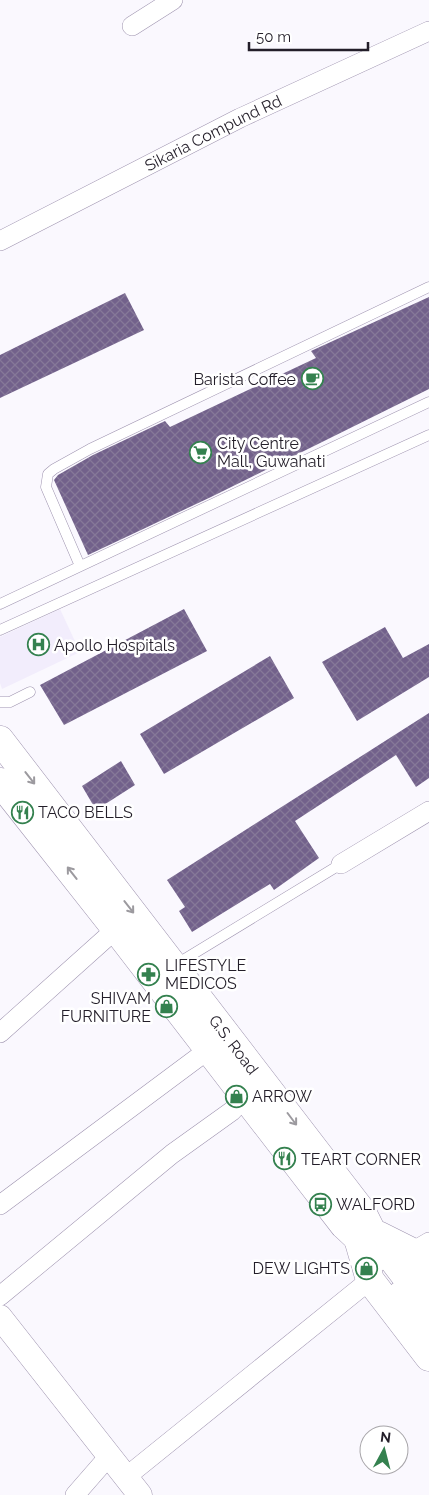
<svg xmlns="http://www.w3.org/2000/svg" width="429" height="1495" font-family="Raleway,sans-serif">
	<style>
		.built { fill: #f2edfc }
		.building { fill: url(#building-cross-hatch) }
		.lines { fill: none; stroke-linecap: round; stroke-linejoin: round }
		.service-casing { stroke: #9e93af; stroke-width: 11 }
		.minor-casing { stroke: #9e93af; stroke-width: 20 }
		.tertiary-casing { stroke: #9e93af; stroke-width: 25 }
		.primary-casing { stroke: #9e93af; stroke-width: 29 }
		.service { stroke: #fff; stroke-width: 10 }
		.minor { stroke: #fff; stroke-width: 19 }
		.tertiary { stroke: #fff; stroke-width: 24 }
		.primary { stroke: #fff; stroke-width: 28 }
		.oneway { stroke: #9c9a9f }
		.labels { text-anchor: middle; stroke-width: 5; stroke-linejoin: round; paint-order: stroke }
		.street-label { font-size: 16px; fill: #231e29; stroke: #fff }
		.poi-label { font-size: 16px; fill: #231e29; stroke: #fff; text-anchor: start }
	</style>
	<defs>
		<pattern id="building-cross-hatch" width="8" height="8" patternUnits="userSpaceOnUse" patternTransform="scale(1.25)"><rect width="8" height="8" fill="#72618b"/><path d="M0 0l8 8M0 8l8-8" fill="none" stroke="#857898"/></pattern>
	</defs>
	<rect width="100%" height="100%" fill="#faf8fe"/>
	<path class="built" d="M60,609L80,652L2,689L0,683V637Z"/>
	<path class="building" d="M125,293L144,330L0,398V355Z
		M429,297V389L211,497L88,555L54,480L58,475L93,455L165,421L170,427L316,358L311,351Z
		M184,609L207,651L64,725L40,685Z
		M385,627L403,658L429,644V677L357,721L322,662Z
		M270,656L294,698L164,774L140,734Z
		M429,713V778L416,787L396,755L295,821L319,858L274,890L270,884L192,932L179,911L185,907L167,880Z
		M121,761L135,785L96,810L82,786Z"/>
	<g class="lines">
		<defs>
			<path id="service" d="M80,566L46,487L48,474L54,469L90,449L429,287
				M0,604L429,402
				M0,630L429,435
				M0,702H10L30,692
				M175,965L341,864"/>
			<g id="minor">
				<path d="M132,26L173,0"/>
				<path id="s1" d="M0,241L240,118L429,31"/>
				<path d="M341,864L429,811"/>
				<path d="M0,1033L116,929"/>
				<path d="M0,1205L208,1050"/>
				<path d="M412,1252L429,1242"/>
				<path d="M0,1296L172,1154L232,1111L245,1097"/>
				<path d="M126,1477L370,1280"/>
				<path d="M75,1495L109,1456"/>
			</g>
			<path id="tertiary" d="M0,1317L140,1495"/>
			<g id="primary">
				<path id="s2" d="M0,740L361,1210L372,1232L429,1307"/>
				<path d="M0,782L116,929L313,1185L344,1225L359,1239L374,1259"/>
				<path d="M378,1235L412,1252L429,1275"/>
				<path d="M359,1242L370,1280L429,1357"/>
				<path d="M401,1295L429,1331"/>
			</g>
		</defs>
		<use href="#service" class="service-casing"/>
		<use href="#minor" class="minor-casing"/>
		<use href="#tertiary" class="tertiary-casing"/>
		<use href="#primary" class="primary-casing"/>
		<use href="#service" class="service"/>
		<use href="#minor" class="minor"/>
		<use href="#tertiary" class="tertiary"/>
		<use href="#primary" class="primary"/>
	</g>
	<defs><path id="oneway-shaft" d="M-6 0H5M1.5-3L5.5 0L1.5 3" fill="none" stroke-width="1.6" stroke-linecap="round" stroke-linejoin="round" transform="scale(1.25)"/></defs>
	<g class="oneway">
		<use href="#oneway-shaft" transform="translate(30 778) rotate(52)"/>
		<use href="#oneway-shaft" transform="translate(72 873) rotate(-128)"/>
		<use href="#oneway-shaft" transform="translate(129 907) rotate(52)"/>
		<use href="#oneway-shaft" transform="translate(292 1119) rotate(53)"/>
	</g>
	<defs>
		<symbol id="cafe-ring" viewBox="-11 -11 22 22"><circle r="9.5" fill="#fff" stroke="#34814f" stroke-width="1.5"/><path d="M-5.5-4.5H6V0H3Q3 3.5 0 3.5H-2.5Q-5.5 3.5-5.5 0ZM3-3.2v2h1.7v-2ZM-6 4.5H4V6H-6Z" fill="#34814f"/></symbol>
		<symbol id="supermarket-ring" viewBox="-11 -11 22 22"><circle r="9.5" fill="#fff" stroke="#34814f" stroke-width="1.5"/><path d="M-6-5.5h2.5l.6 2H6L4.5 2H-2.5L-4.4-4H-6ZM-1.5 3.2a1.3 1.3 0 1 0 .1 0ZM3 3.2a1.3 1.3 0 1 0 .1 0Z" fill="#34814f"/></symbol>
		<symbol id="hospital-ring" viewBox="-11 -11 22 22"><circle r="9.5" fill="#fff" stroke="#34814f" stroke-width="1.5"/><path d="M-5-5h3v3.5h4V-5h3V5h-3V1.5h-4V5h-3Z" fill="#34814f"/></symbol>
		<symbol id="restaurant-ring" viewBox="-11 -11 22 22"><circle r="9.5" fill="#fff" stroke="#34814f" stroke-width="1.5"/><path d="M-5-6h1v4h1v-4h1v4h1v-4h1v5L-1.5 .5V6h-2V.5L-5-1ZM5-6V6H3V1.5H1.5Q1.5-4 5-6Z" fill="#34814f"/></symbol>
		<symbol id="pharmacy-ring" viewBox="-11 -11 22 22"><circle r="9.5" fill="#fff" stroke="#34814f" stroke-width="1.5"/><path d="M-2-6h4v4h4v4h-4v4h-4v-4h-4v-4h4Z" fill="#34814f"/></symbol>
		<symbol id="shop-ring" viewBox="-11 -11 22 22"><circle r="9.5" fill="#fff" stroke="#34814f" stroke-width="1.5"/><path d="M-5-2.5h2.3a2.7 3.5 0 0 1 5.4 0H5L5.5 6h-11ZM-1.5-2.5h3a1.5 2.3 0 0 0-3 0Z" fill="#34814f"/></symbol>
		<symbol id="bus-ring" viewBox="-11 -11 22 22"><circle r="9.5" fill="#fff" stroke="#34814f" stroke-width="1.5"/><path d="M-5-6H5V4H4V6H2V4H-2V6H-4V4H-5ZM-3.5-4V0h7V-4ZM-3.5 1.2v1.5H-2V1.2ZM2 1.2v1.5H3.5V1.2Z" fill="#34814f"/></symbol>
	</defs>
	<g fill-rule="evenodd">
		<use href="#cafe-ring" x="300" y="366" width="25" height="25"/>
		<use href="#supermarket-ring" x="188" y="440" width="25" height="25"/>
		<use href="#hospital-ring" x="26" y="632" width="25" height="25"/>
		<use href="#restaurant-ring" x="10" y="800" width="25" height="25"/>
		<use href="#pharmacy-ring" x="136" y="962" width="25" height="25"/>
		<use href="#shop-ring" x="154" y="994" width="25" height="25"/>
		<use href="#shop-ring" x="224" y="1084" width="25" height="25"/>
		<use href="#restaurant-ring" x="272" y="1146" width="25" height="25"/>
		<use href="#bus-ring" x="308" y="1192" width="25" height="25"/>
		<use href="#shop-ring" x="354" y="1256" width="25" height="25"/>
	</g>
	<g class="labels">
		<g class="street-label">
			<text dy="6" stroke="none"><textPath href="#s1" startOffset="239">Sikaria Compund Rd</textPath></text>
			<text dy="6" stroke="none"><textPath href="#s2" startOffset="384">G.S. Road</textPath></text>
		</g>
		<g class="poi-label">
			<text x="296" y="385" text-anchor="end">Barista Coffee</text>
			<text x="217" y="449">City Centre<tspan x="217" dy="18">Mall, Guwahati</tspan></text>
			<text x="54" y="651">Apollo Hospitals</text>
			<text x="38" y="818">TACO BELLS</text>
			<text x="165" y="971">LIFESTYLE<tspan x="165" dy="18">MEDICOS</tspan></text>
			<text x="151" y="1004" text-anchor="end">SHIVAM<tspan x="151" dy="18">FURNITURE</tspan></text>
			<text x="252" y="1102">ARROW</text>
			<text x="301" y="1165">TEART CORNER</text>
			<text x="336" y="1210">WALFORD</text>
			<text x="350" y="1274" text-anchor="end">DEW LIGHTS</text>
		</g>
	</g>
	<g transform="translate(384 1450) rotate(7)"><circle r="24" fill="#ffffff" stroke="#a7a5a9"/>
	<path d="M0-4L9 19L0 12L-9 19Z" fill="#34814f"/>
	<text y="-8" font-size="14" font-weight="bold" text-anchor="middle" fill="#231e29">N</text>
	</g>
	<path d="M249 42v8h119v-8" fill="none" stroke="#231e29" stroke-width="2.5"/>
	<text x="256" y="42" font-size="15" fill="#231e29" stroke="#ffffff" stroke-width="4" paint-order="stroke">50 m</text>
</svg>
